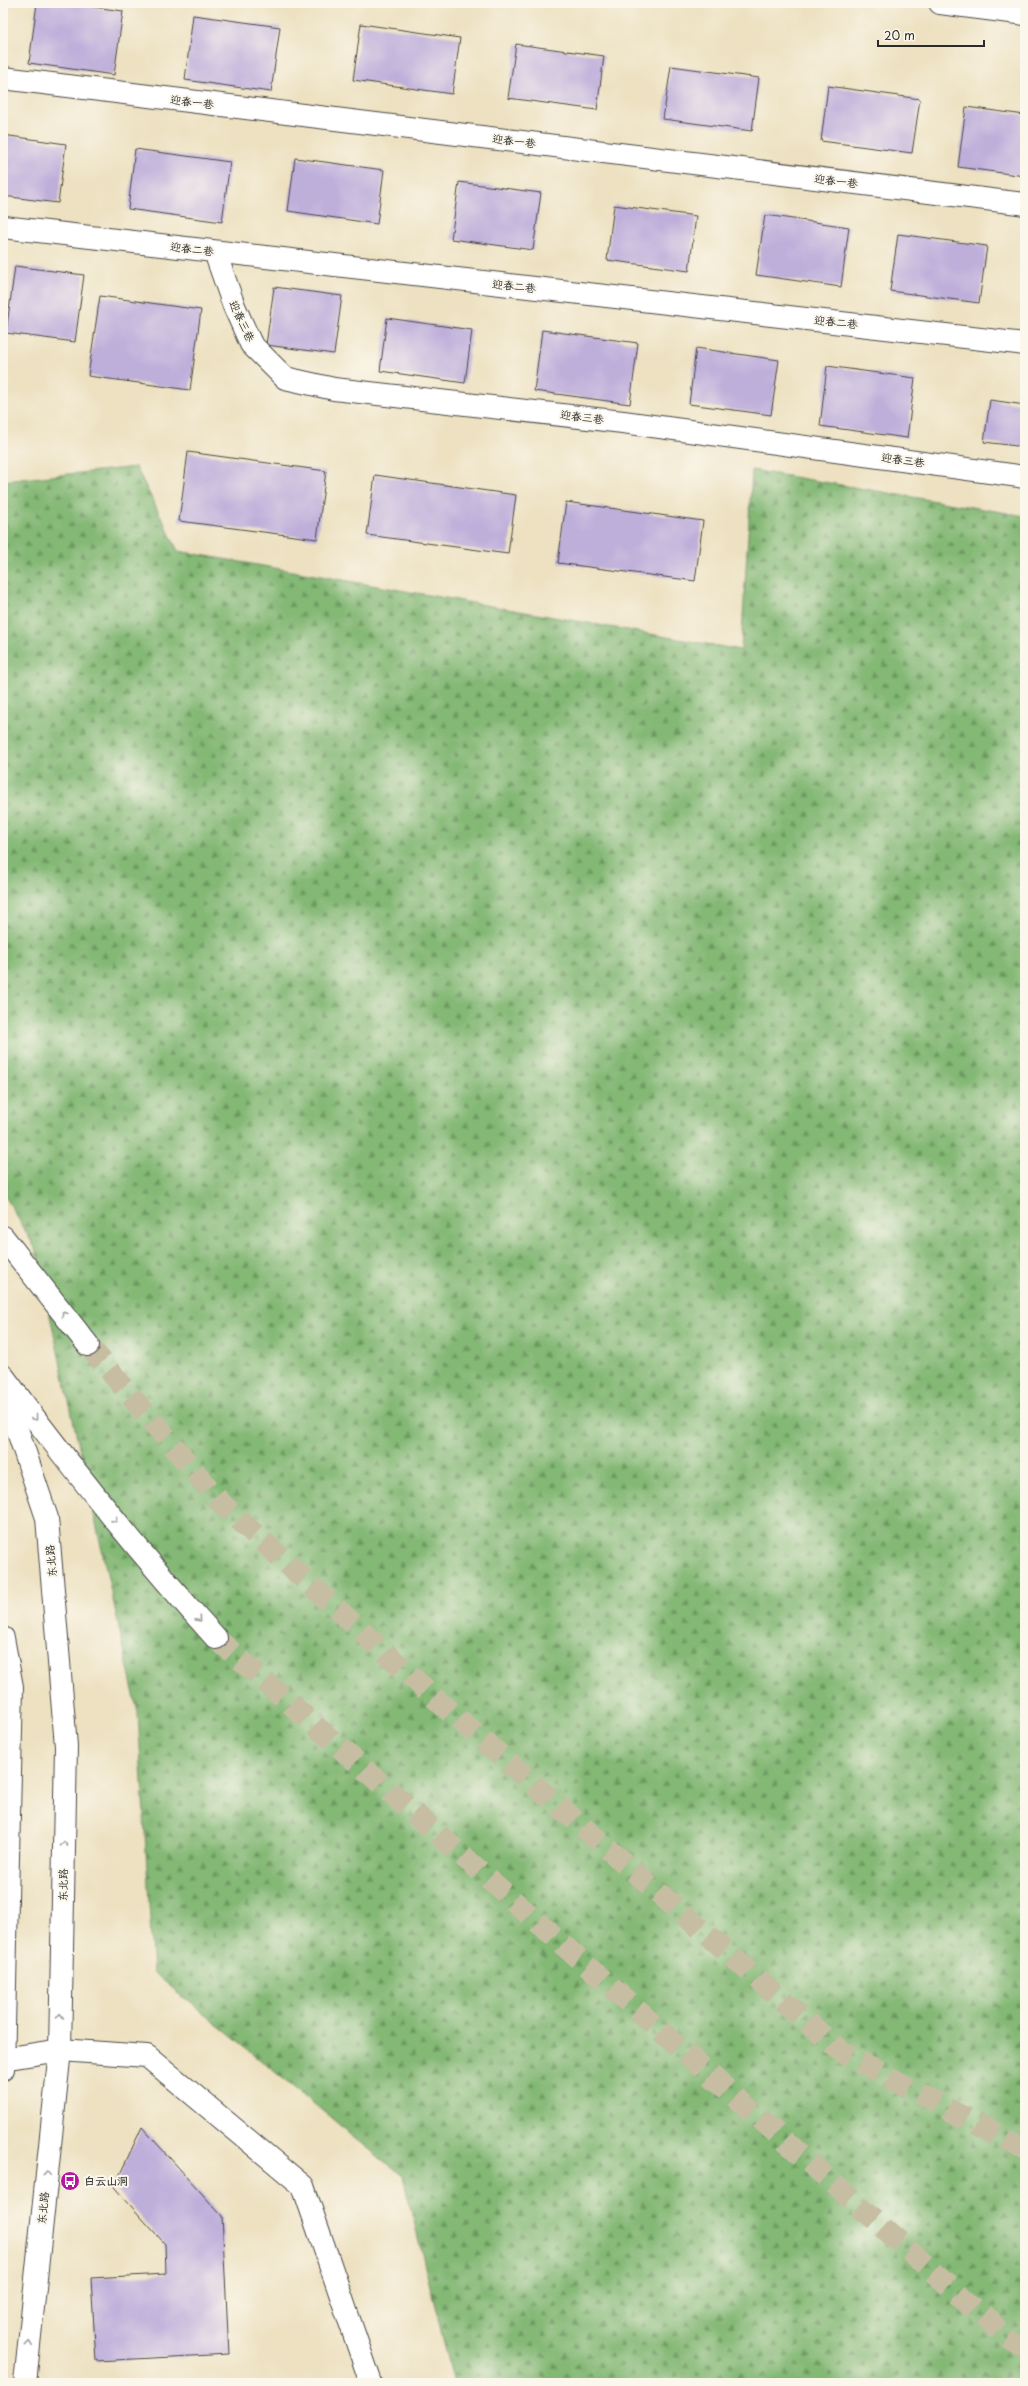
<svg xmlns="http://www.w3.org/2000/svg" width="1028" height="2386" font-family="'Playpen Sans','LXGW WenKai TC',sans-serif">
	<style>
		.forest { fill: url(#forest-firs); stroke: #577250 }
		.building { fill: #beaeda }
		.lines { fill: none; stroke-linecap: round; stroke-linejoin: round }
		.highway-tunnel { stroke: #c6bda3; stroke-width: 22; stroke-dasharray: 22 11; stroke-linecap: butt }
		.street-casing { stroke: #484642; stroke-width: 24 }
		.secondary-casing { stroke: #484642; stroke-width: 24 }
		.primary-casing { stroke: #484642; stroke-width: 24 }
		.highway-casing { stroke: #484642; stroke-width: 24 }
		.street { stroke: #fff; stroke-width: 22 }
		.secondary { stroke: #fff; stroke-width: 22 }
		.primary { stroke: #fff; stroke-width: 22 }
		.highway { stroke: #fff; stroke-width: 22 }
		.oneway { stroke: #a0a0a0 }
		.labels { text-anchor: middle; stroke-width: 4; stroke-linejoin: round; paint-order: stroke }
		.street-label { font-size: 11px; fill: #2b2b2b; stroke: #fbf7ec }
		.poi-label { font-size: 11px; font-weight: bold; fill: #2b2b2b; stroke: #fbf7ec; text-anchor: start }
	</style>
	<defs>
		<pattern id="forest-firs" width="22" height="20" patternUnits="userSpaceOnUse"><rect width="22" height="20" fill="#83b874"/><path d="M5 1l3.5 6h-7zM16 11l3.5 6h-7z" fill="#6b965f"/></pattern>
	</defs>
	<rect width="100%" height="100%" fill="#fbf7ec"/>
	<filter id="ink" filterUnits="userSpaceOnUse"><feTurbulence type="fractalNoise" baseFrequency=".025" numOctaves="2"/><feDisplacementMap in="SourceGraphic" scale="8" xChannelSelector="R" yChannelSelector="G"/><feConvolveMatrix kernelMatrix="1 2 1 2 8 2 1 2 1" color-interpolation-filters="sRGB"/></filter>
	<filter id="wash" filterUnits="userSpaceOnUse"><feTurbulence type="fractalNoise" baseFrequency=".012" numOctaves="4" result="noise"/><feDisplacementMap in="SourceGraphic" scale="16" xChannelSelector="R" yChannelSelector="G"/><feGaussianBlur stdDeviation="0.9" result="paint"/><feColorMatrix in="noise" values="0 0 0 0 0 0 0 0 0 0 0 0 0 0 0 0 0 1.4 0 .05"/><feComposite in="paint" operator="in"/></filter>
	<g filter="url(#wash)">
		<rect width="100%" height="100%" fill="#ede1c1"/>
		<path class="forest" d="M136,467L178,551L741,650L752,470L1025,516V2383H454L403,2177L153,1972L138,1713L35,1248L3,1192V481Z"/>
		<g id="blocks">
			<path class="building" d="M37,3H65L123,11L114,75L29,63Z
				M193,15L280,27L271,92L185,80Z
				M361,24L460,38L452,94L353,80Z
				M516,44L604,56L597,110L508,98Z
				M671,66L759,78L752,131L663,119Z
				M828,86L920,99L912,153L821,141Z
				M966,107L1025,115V176L958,167Z
				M3,135L66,144L58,203L3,196Z
				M135,149L230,162L222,222L128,209Z
				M295,158L384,170L377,224L288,211Z
				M459,182L541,193L533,250L451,239Z
				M614,205L696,216L689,271L607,260Z
				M765,215L849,227L841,287L756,275Z
				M898,234L987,246L979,303L890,291Z
				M15,266L84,275L75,342L6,333Z
				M274,287L342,296L334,354L266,345Z
				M100,296L201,310L190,390L88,376Z
				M387,318L472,330L465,383L380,371Z
				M542,330L638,343L630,404L534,391Z
				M696,348L779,360L771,415L689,404Z
				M827,366L915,378L907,438L820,426Z
				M990,400L1025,405V447L984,442Z
				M188,452L326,471L317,539L179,521Z
				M375,475L516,495L508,554L367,535Z
				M566,502L703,521L695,581L558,563Z
				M142,2127L222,2216L229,2354L96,2361L91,2278L166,2274L165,2244L114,2187Z"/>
		</g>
	</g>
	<g filter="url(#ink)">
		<use href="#blocks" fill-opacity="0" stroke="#484642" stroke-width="1"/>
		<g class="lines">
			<path class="highway-tunnel" d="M88,1345L222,1504L448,1710L842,2052L1025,2150
				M216,1638L1007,2337L1025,2348"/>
			<defs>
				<path id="street" d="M3,78L1025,204
					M3,227L1025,344
					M215,252L234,306L251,344L285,378L334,389L623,422L1025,477
					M3,2059L60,2050L147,2056L303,2186L371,2383"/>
				<path id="secondary" d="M940,3L1025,14"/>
				<path id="primary" d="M3,1393L10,1408L47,1518L66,1746L60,2050L25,2383
					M3,1638L12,1687L3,2069"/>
				<path id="highway" d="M3,1237L88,1345
					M3,1376C70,1466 140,1554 216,1638"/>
			</defs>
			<use href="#street" class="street-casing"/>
			<use href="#secondary" class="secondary-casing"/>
			<use href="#primary" class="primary-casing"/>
			<use href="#highway" class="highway-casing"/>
			<use href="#street" class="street"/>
			<use href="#secondary" class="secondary"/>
			<use href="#primary" class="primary"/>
			<use href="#highway" class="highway"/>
		</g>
		<defs><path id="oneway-chevron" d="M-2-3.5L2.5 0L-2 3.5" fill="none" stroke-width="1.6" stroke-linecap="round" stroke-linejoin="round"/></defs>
		<g class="oneway">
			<use href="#oneway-chevron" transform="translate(64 1314) rotate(-128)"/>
			<use href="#oneway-chevron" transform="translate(35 1418) rotate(53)"/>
			<use href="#oneway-chevron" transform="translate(115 1520) rotate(51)"/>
			<use href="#oneway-chevron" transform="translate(199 1619) rotate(48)"/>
			<use href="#oneway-chevron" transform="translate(64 1844) rotate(-89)"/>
			<use href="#oneway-chevron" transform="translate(60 2016) rotate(-89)"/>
			<use href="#oneway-chevron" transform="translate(47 2173) rotate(-84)"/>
			<use href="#oneway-chevron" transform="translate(29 2344) rotate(-84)"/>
		</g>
	</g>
	<defs>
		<symbol id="bus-disc" viewBox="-11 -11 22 22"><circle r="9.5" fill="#b5179e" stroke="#fbf7ec"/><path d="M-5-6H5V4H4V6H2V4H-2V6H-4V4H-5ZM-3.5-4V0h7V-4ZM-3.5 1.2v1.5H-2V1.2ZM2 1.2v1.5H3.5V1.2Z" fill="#fff"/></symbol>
	</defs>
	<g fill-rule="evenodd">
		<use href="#bus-disc" x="59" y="2170" width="22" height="22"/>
	</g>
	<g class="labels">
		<g class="street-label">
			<text transform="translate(192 102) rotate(7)" y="4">迎春一巷</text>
			<text transform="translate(514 141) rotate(7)" y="4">迎春一巷</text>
			<text transform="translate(836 181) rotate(7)" y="4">迎春一巷</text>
			<text transform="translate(192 249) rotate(7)" y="4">迎春二巷</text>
			<text transform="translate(514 286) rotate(6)" y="4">迎春二巷</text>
			<text transform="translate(242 321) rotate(65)" y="4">迎春三巷</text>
			<text transform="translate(836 322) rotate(6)" y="4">迎春二巷</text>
			<text transform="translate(582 417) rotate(7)" y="4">迎春三巷</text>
			<text transform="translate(903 460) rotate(8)" y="4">迎春三巷</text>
			<text transform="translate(51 1561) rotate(-95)" y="4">东北路</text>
			<text transform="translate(63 1885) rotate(-89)" y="4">东北路</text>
			<text transform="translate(43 2208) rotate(-84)" y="4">东北路</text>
		</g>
		<g class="poi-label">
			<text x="84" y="2185">白云山洞</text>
		</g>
	</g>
	<rect width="1028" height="2386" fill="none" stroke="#fbf7ec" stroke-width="16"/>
	<path d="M878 40v6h106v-6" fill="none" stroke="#2b2b2b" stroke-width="2"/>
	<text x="884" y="40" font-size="12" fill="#2b2b2b" stroke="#fbf7ec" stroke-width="3" paint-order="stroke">20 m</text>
</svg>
